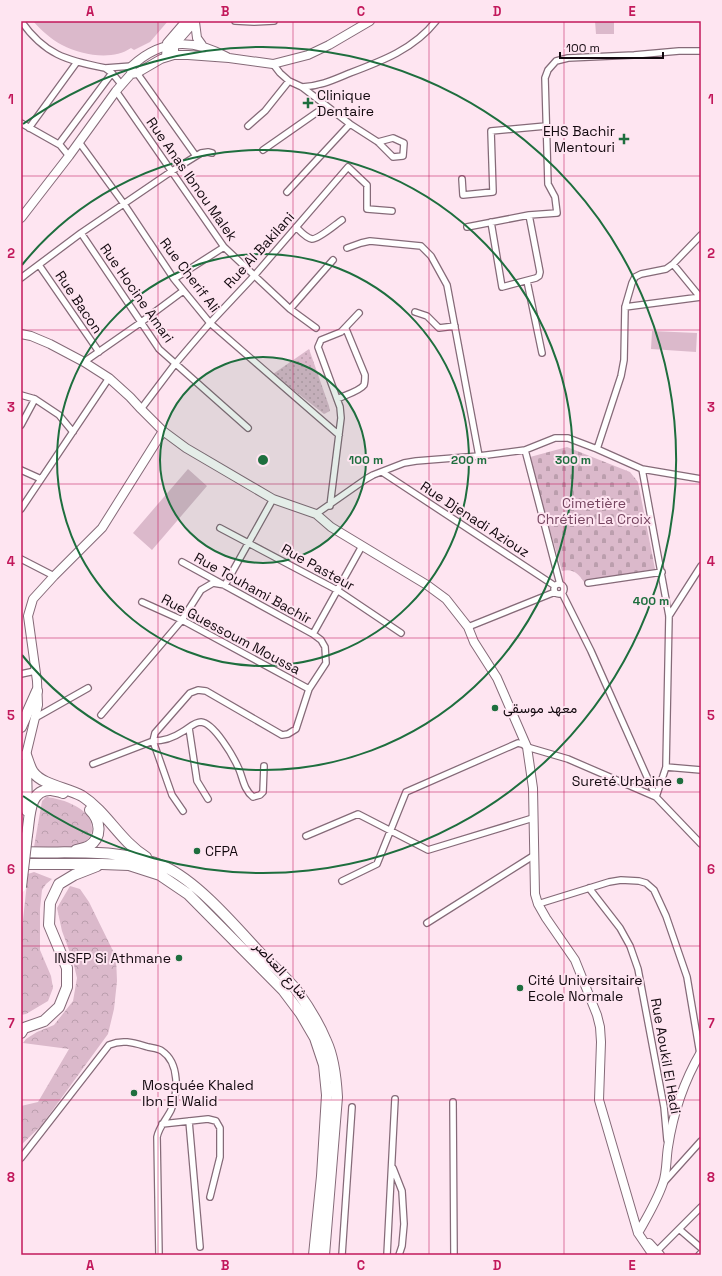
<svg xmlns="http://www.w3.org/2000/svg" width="722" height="1276" font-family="'Space Grotesk',Vazirmatn,sans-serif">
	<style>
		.forest { fill: url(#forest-crowns) }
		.cemetery { fill: url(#cemetery-stones) }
		.park { fill: url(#park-dots) }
		.garden { fill: #dbb9cb }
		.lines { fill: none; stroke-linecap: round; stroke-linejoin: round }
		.street-casing { stroke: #856a78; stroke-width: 8 }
		.secondary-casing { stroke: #856a78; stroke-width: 10 }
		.primary-casing { stroke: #856a78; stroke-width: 10 }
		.highway-casing { stroke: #856a78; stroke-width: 12 }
		.street { stroke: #fff; stroke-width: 5.5 }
		.secondary { stroke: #fff; stroke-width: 8 }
		.primary { stroke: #fff; stroke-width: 8 }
		.highway { stroke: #fff; stroke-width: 10 }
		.highway-bridge-casing { stroke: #856a78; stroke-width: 12; stroke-linecap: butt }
		.highway-bridge { stroke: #fff; stroke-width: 10 }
		.grid { fill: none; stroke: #c2185b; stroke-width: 1; stroke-opacity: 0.55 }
		.ring { fill: none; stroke: #1e6e3e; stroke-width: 2 }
		.poi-dot { fill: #1e6e3e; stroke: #fee5f1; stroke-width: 1.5 }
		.labels { text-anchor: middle; stroke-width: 4; stroke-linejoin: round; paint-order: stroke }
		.poi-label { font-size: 14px; fill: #13090f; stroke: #fee5f1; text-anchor: start }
		.street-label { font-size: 14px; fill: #13090f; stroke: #fee5f1 }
		.park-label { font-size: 14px; fill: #764560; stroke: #fee5f1 }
		.centre { fill: #1e6e3e; stroke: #fee5f1; stroke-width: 2 }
		.ring-label { font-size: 12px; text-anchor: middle; font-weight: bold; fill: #1e6e3e; stroke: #fee5f1; stroke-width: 4; stroke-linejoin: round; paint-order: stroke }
		.neatline { fill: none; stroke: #c2185b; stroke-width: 1.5 }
		.grid-label { font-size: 13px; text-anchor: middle; font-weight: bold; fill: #c2185b }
	</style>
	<defs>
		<pattern id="forest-crowns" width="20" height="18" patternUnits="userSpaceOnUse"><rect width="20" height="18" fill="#dbb9cb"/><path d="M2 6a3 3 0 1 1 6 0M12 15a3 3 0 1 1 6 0" fill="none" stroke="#bb9ead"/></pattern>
		<pattern id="cemetery-stones" width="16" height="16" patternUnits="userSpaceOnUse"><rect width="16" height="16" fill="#dbb9cb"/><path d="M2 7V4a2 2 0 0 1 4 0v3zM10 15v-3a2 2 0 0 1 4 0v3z" fill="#bb9ead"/></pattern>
		<pattern id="park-dots" width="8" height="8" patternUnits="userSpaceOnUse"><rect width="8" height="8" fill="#dbb9cb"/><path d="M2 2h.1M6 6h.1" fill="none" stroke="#bb9ead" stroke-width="1.8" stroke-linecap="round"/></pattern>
	</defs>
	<rect width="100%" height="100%" fill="#fee5f1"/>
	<path class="forest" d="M46,797C64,799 94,809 92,831C91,836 87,841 83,843C68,851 50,848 34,847L42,801Z
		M34,872L52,879L46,884L42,890L40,909V950L51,976L53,988L48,1001L26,1014L21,1015V938L28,874Z
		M70,886L80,889L89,902L116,957L117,981L114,1009L108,1034L41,1126L21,1145V1106L38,1102L69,1049L23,1043L26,1039L37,1032L54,1025L73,1001L77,978L73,961L62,931L57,908Z"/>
	<path class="cemetery" d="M567,447L630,472L638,482L655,569L584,582C579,574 573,568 562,571L529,460L530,457Z"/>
	<path class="park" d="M309,349L329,406L330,411L324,414L273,374Z"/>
	<path class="garden" d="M33,21H168L150,42L134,50L131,48C112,61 82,55 62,45C51,39 42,31 33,21Z
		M595,21H614V34H596Z
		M652,331L697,333L696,352L651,349Z
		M188,469L207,486L152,550L133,533Z"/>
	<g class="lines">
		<defs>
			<path id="street" d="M21,21C45,55 66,60 105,68
				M235,21L254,22L274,21
				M273,64L280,73L289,81L302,87L350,124L378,142L393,157L403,156L404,143L393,138L378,142
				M137,73L196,156
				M121,84L112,73L105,68L132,66
				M302,87C321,86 333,80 350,73C382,61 414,49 436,21
				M116,91L224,247L290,309L316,328
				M21,123L60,145L69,156
				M248,126L265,111L289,81
				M29,128L77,62
				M79,142L124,204L174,279L210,323L339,435
				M59,144L112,73
				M263,150L326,106
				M462,179L463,195L493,192L491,131L546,126
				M287,192L350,124
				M491,222L502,287L536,278L539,276L540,272L529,215
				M296,227C300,231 306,238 312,239C319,239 336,224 342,220
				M467,227L529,215L557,213L555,197L548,184L545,78L548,70L556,61L568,58L634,55L679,51H701
				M81,233L159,349L248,428
				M347,248L361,243L370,241L421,246L431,256L447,285L479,456
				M673,264L700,297
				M39,265L99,352
				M21,278L81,233L172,171L201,153L208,152L212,153
				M174,279L224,247
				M527,281L542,353
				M625,307L701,297
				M290,309L333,260
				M415,312L427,316L439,328L455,326
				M84,362L140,323L183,291
				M21,395L35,399L59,415L73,432
				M337,399C343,396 360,391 364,385C365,382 365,378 365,375L346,329
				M141,409L175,364L210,323L254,276L348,167L367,185V209L392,211
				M21,425L35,399
				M597,449L621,376L624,360L625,307L632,283L635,277L641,274L666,269L673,264L701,235
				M525,450L560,584
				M642,469L669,616L666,767L656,797
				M21,470L41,479
				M382,472L555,586
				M330,506L341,418L340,407L318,347L321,340L341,332L359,313
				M21,509L109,378
				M316,514L366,479L373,475L404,463L416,461L479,456L525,450L555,438H568L597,449L642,469L701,479
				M220,528L337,590L401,633
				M21,559L54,576
				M182,562L313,634
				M588,583L662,572
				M554 589a5 5 0 1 1 10 0a5 5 0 1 1-10 0Z
				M562,593L591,651L656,797
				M142,602L182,620L309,689
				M669,616L701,566
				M468,627L555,592
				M21,674L35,671
				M101,715L182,620L201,590L213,583L225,585L273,499
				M35,718L88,688
				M189,728L197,781L208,799
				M93,764L153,741L172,795L183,811
				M264,766L263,792L260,795L253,797C243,789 243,777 238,767C233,756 214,723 201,722C194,722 188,729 182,732C173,738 164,741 153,741L155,733L190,693L198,690L206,691L282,735L288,734L296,729L309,689L326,663L325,647L321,640L313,634L362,546
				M666,767L701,770
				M306,836L358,814L428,850L533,818
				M342,881L377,864L406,792L518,743L522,744L527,747L568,759L656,797L701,844
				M589,888L620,928L630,946L638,969L664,1107L667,1140
				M538,904L609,882L621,880L639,881L646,883L654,890L666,916L687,977L700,1054
				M427,923L533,856
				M453,1102L454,1255
				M189,1121L200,1247
				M162,1124L208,1119L216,1121L220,1128V1157L210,1197
				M21,1158L109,1045C123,1039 134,1043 148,1047C152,1048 158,1048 162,1051C180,1063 178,1093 171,1110C166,1120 159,1127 157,1137L159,1255
				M393,1168L402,1191L404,1224L402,1246L399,1255
				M665,1181L701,1141
				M679,1229L701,1248
				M657,1251L701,1207
				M342,1255L352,1107
				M387,1255L395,1099
				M699,1255L701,1253"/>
			<path id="secondary" d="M174,55V45L195,21
				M166,57L167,43L186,21
				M21,334L31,336L50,344L84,362L109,378L130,397L141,409L163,431L186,448L273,499L316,514L331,527L427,585L446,599L468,627L474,642L497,678L527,747L533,788L535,894L538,904L546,918L575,960L597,1015L600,1027L601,1042L599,1100L638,1233L653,1255
				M26,755L38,705L37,681L28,616L33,599L54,576L102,528L163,431
				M638,1233C647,1217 657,1201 663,1183C667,1172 666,1159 668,1147C673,1114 684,1081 701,1052
				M649,1243L660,1255"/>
			<path id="primary" d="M195,22L197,38L202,45
				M131,74L137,73L161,59L174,55H188L229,58L273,64L308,55L329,45L370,21
				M131,74L132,66C161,39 192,38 227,57
				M21,218L69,156L116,91L131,74"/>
			<path id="highway" d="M21,727L37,691
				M26,755C28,760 30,768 33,772C42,785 68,788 82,796C107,812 120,841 146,857
				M26,763L27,811
				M27,835C30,818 28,789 51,790C55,791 59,791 63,793
				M76,850C80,849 86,848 89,846C103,837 100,820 90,810
				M21,852C69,854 120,847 165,867C198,882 236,927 261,954C273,966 287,978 297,991C308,1006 319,1024 326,1041C334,1058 336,1079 337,1097L324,1255
				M21,864H102L129,865L160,875L188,894L283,990L301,1014L315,1038L324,1065L327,1095L322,1176L314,1255
				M21,1033L24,1028L44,1021L59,1007L67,987V968L49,925L50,903L59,884L74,875L97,866"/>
		</defs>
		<use href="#street" class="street-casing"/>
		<use href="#secondary" class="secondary-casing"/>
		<use href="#primary" class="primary-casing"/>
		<use href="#highway" class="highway-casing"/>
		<use href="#street" class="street"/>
		<use href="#secondary" class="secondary"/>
		<use href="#primary" class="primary"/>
		<use href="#highway" class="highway"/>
		<defs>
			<path id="highway-bridge" d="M21,887L27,835"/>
		</defs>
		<use href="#highway-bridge" class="highway-bridge-casing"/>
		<use href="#highway-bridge" class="highway-bridge"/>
	</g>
	<path class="grid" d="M158,21V1255M293,21V1255M429,21V1255M564,21V1255M21,176H701M21,330H701M21,484H701M21,638H701M21,792H701M21,946H701M21,1100H701"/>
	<circle cx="263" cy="460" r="103" fill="#1e6e3e" fill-opacity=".12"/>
	<g class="ring">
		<circle cx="263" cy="460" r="103"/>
		<circle cx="263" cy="460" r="206"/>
		<path d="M22 265A310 310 0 1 1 22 655"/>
		<path d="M23 124A413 413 0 1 1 23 796"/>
	</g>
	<g class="poi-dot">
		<path d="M306 97h4v4h4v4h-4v4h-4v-4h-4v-4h4z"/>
		<path d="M622 133h4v4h4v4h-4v4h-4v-4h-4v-4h4z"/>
		<circle cx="495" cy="708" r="4"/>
		<circle cx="680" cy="781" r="4"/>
		<circle cx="197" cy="851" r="4"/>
		<circle cx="179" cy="958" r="4"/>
		<circle cx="520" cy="988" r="4"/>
		<circle cx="134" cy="1093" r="4"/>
	</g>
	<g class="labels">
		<g class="poi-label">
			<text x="317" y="100">Clinique<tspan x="317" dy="16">Dentaire</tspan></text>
			<text x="615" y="136" text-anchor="end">EHS Bachir<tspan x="615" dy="16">Mentouri</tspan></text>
			<text x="503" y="713">معهد موسقى</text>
			<text x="672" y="786" text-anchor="end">Sureté Urbaine</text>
			<text x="205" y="856">CFPA</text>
			<text x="171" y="963" text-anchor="end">INSFP Si Athmane</text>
			<text x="528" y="985">Cité Universitaire<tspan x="528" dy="16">Ecole Normale</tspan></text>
			<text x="142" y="1090">Mosquée Khaled<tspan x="142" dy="16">Ibn El Walid</tspan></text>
		</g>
		<g class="street-label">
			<text transform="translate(192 179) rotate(55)" y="5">Rue Anas Ibnou Malek</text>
			<text transform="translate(259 250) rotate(-48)" y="5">Rue Al Bakilani</text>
			<text transform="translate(190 275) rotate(53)" y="5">Rue Cherif Ali</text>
			<text transform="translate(137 293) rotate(55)" y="5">Rue Hocine Amari</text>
			<text transform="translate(79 302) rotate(56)" y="5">Rue Bacon</text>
			<text transform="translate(475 519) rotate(33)" y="5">Rue Djenadi Aziouz</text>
			<text transform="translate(318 567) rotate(29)" y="5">Rue Pasteur</text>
			<text transform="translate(253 588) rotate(29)" y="5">Rue Touhami Bachir</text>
			<text transform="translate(231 634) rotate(28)" y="5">Rue Guessoum Moussa</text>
			<text transform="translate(281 970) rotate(48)" y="5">شارع العناصر</text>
			<text transform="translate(666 1056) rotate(80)" y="5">Rue Aoukil El Hadi</text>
		</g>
		<g class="park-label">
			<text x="594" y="508">Cimetière<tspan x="594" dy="16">Chrétien La Croix</tspan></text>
		</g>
	</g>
	<circle cx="263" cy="460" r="6" class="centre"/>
	<g class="ring-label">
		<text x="366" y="464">100 m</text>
		<text x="469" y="464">200 m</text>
		<text x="573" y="464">300 m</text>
		<text x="651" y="605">400 m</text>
	</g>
	<rect width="722" height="1276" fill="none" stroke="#fee5f1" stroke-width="44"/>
	<path d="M560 52v6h103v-6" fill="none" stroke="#13090f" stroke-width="2"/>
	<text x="566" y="52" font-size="12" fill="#13090f" stroke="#fee5f1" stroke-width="3" paint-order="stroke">100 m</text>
	<rect x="22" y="22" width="678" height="1232" class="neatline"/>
	<g class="grid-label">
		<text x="90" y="16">A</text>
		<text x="225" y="16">B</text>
		<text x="361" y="16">C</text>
		<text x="497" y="16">D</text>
		<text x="632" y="16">E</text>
		<text x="11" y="104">1</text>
		<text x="711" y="104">1</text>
		<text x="11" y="258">2</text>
		<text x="711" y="258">2</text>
		<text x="11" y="412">3</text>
		<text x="711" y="412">3</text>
		<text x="11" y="566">4</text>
		<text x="711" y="566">4</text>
		<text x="11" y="720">5</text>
		<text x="711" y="720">5</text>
		<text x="11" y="874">6</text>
		<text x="711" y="874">6</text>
		<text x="11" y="1028">7</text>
		<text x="711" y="1028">7</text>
		<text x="11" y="1182">8</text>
		<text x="711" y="1182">8</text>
		<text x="90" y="1270">A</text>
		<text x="225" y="1270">B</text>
		<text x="361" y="1270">C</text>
		<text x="497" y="1270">D</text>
		<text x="632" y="1270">E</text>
	</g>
</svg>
